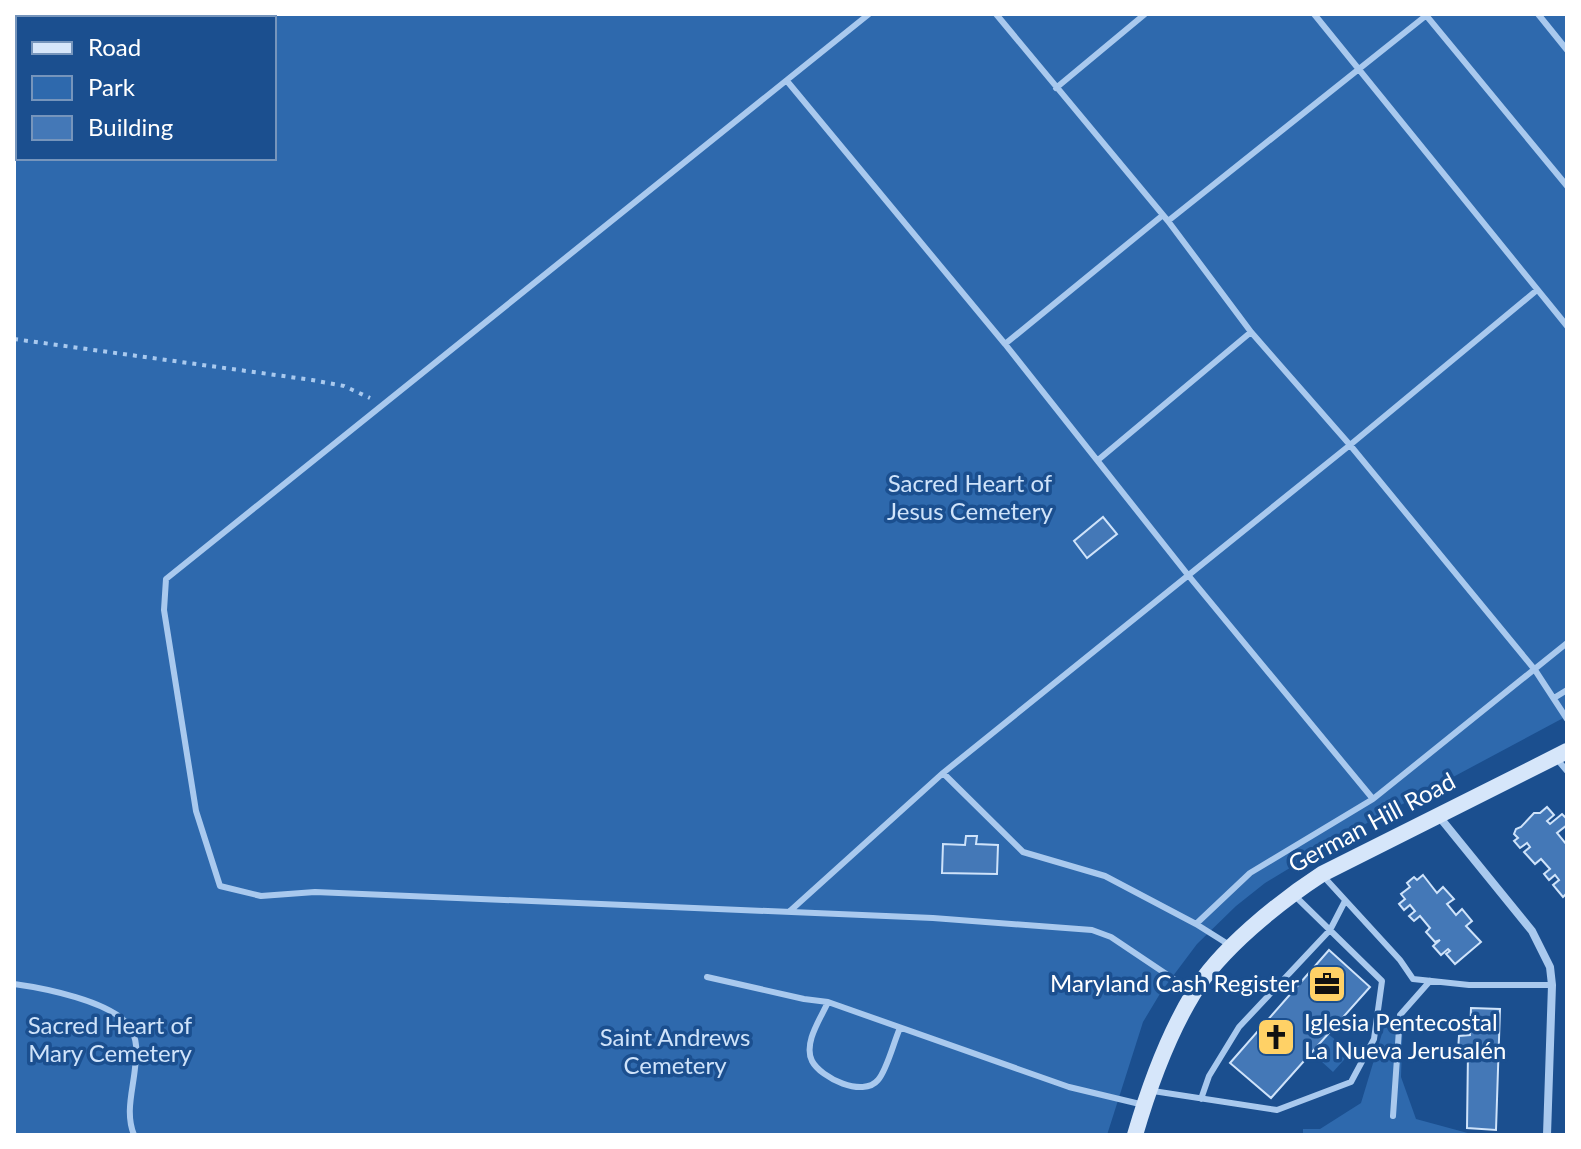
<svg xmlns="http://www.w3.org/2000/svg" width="1581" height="1149" font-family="Lato,sans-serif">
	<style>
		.green { fill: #2e69ad }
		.building { fill: #4478b7; stroke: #cfe3fa; stroke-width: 2 }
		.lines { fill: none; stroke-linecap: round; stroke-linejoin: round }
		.path { stroke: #a9c9ee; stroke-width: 4; stroke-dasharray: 4 6; stroke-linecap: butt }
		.lane { stroke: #a9c9ee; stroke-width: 6 }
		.street { stroke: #a9c9ee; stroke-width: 8 }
		.secondary { stroke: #d6e6fa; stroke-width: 16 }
		.labels { text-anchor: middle; stroke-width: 7; stroke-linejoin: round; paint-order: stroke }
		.park-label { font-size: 24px; fill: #cfe3fa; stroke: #1b4f8f }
		.street-label { font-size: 24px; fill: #fff; stroke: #1b4f8f }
		.poi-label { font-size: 24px; fill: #fff; stroke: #1b4f8f; text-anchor: end }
	</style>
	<rect width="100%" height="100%" fill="#1b4f8f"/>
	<path class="green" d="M159,14H1567V716L1341,837L1265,883L1236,906L1197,944L1161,992L1143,1022L1107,1135H14V93L18,91V158H274V18H152Z
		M1403,1015L1401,1077L1416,1119L1475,1135H1303V1129H1320L1361,1103L1387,1017Z
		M1328,1034L1351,1052L1333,1072L1311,1052Z"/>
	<path class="building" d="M1103,517L1117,534L1087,558L1074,541Z
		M1547,807L1554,815L1547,821L1550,824L1562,814L1567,819V825L1557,833L1567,845V893L1563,897L1553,885L1559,880L1555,875L1549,880L1544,874L1550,869L1541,859L1535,864L1524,852L1530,847L1527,843L1520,848L1514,841L1518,838L1514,834L1516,829L1521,827L1534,813H1540Z
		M966,836H977L976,844L998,845L997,874L942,873L943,844L965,845Z
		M1423,875L1437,893L1443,887L1454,899L1447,904L1456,915L1462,909L1472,921L1466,926L1481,942L1455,964L1446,954L1450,951L1448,949L1441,955L1433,946L1440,940L1435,942L1426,932L1430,928L1420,916L1414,921L1409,916L1415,911L1410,905L1404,910L1399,904L1405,899L1401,894L1410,887L1407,883L1414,877L1417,880Z
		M1329,950L1370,987L1271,1098L1230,1063Z
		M1471,1008L1500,1009L1496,1130L1467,1128L1468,1052L1458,1051L1459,1036L1470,1035Z"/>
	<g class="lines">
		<path class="path" d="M14,339L312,380L344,386L370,398"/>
		<path class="lane" d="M869,14L166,579L164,610L196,811L220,886L261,896L315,892L933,918L1092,930L1111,937L1193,992
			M996,14L1168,221L1251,332L1350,445L1535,670L1567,719
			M1314,14L1567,326
			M1425,14L1567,186
			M1538,14L1567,50
			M787,81L1005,344L1188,575L1373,799L1567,643
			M1056,88L1145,14
			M1168,221L1428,14
			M1005,344L1163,215
			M1098,460L1251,332
			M1554,698L1567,690
			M1556,758L1567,771
			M943,773L1023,852L1105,876L1196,924L1250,873L1373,799
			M1324,877L1400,960L1413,979L1469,985H1552
			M790,911L943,773L1350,445L1537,290
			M1196,924L1231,946
			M707,977L804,999L828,1002L1069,1087L1144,1105
			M14,984C43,988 111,1001 129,1026C138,1038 137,1054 135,1068C133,1090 125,1113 134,1135
			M828,1002C821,1018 803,1043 812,1061C821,1078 863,1098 878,1080C887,1070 894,1041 900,1028
			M1153,1091L1277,1110L1351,1082L1374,1039L1382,981L1293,894
			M1201,1099L1209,1076L1239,1027L1330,930L1345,901
			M1393,1116L1400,1015L1430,981"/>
		<path class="street" d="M1437,814L1532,931L1550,967L1552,985L1547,1135"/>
		<path class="secondary" d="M1135,1135C1149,1087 1167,1037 1193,994C1219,950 1279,902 1322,874L1567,751"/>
	</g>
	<defs>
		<symbol id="office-square" viewBox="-11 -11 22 22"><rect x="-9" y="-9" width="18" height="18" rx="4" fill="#ffd166" stroke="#1b4f8f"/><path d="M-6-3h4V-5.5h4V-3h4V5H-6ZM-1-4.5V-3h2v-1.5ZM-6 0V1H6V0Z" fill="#111"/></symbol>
		<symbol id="church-square" viewBox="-11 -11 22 22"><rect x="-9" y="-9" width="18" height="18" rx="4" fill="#ffd166" stroke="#1b4f8f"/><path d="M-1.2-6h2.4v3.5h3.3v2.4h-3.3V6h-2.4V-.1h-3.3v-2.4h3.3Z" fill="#111"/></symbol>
	</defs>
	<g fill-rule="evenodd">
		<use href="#office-square" x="1305" y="962" width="44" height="44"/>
		<use href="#church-square" x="1254" y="1015" width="44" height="44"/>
	</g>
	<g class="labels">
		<g class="park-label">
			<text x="970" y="492">Sacred Heart of<tspan x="970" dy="28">Jesus Cemetery</tspan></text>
			<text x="110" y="1034">Sacred Heart of<tspan x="110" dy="28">Mary Cemetery</tspan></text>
			<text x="675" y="1046">Saint Andrews<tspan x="675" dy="28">Cemetery</tspan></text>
		</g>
		<g class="street-label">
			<text transform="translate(1372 823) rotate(-28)" y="8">German Hill Road</text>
		</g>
		<g class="poi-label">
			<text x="1299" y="992">Maryland Cash Register</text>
			<text x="1304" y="1031" text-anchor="start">Iglesia Pentecostal<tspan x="1304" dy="28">La Nueva Jerusalén</tspan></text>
		</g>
	</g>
	<rect width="1581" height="1149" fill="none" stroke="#ffffff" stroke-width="32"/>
	<rect x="16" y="16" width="260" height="144" fill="#1b4f8f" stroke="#7695bc" stroke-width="2"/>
	<rect x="32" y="42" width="40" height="12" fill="#d6e6fa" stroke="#7695bc" stroke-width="2"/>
	<text x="88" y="56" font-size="24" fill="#ffffff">Road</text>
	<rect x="32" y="76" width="40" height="24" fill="#2e69ad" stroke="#7695bc" stroke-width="2"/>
	<text x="88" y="96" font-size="24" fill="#ffffff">Park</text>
	<rect x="32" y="116" width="40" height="24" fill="#4478b7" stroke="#7695bc" stroke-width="2"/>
	<text x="88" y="136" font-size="24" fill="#ffffff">Building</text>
</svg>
